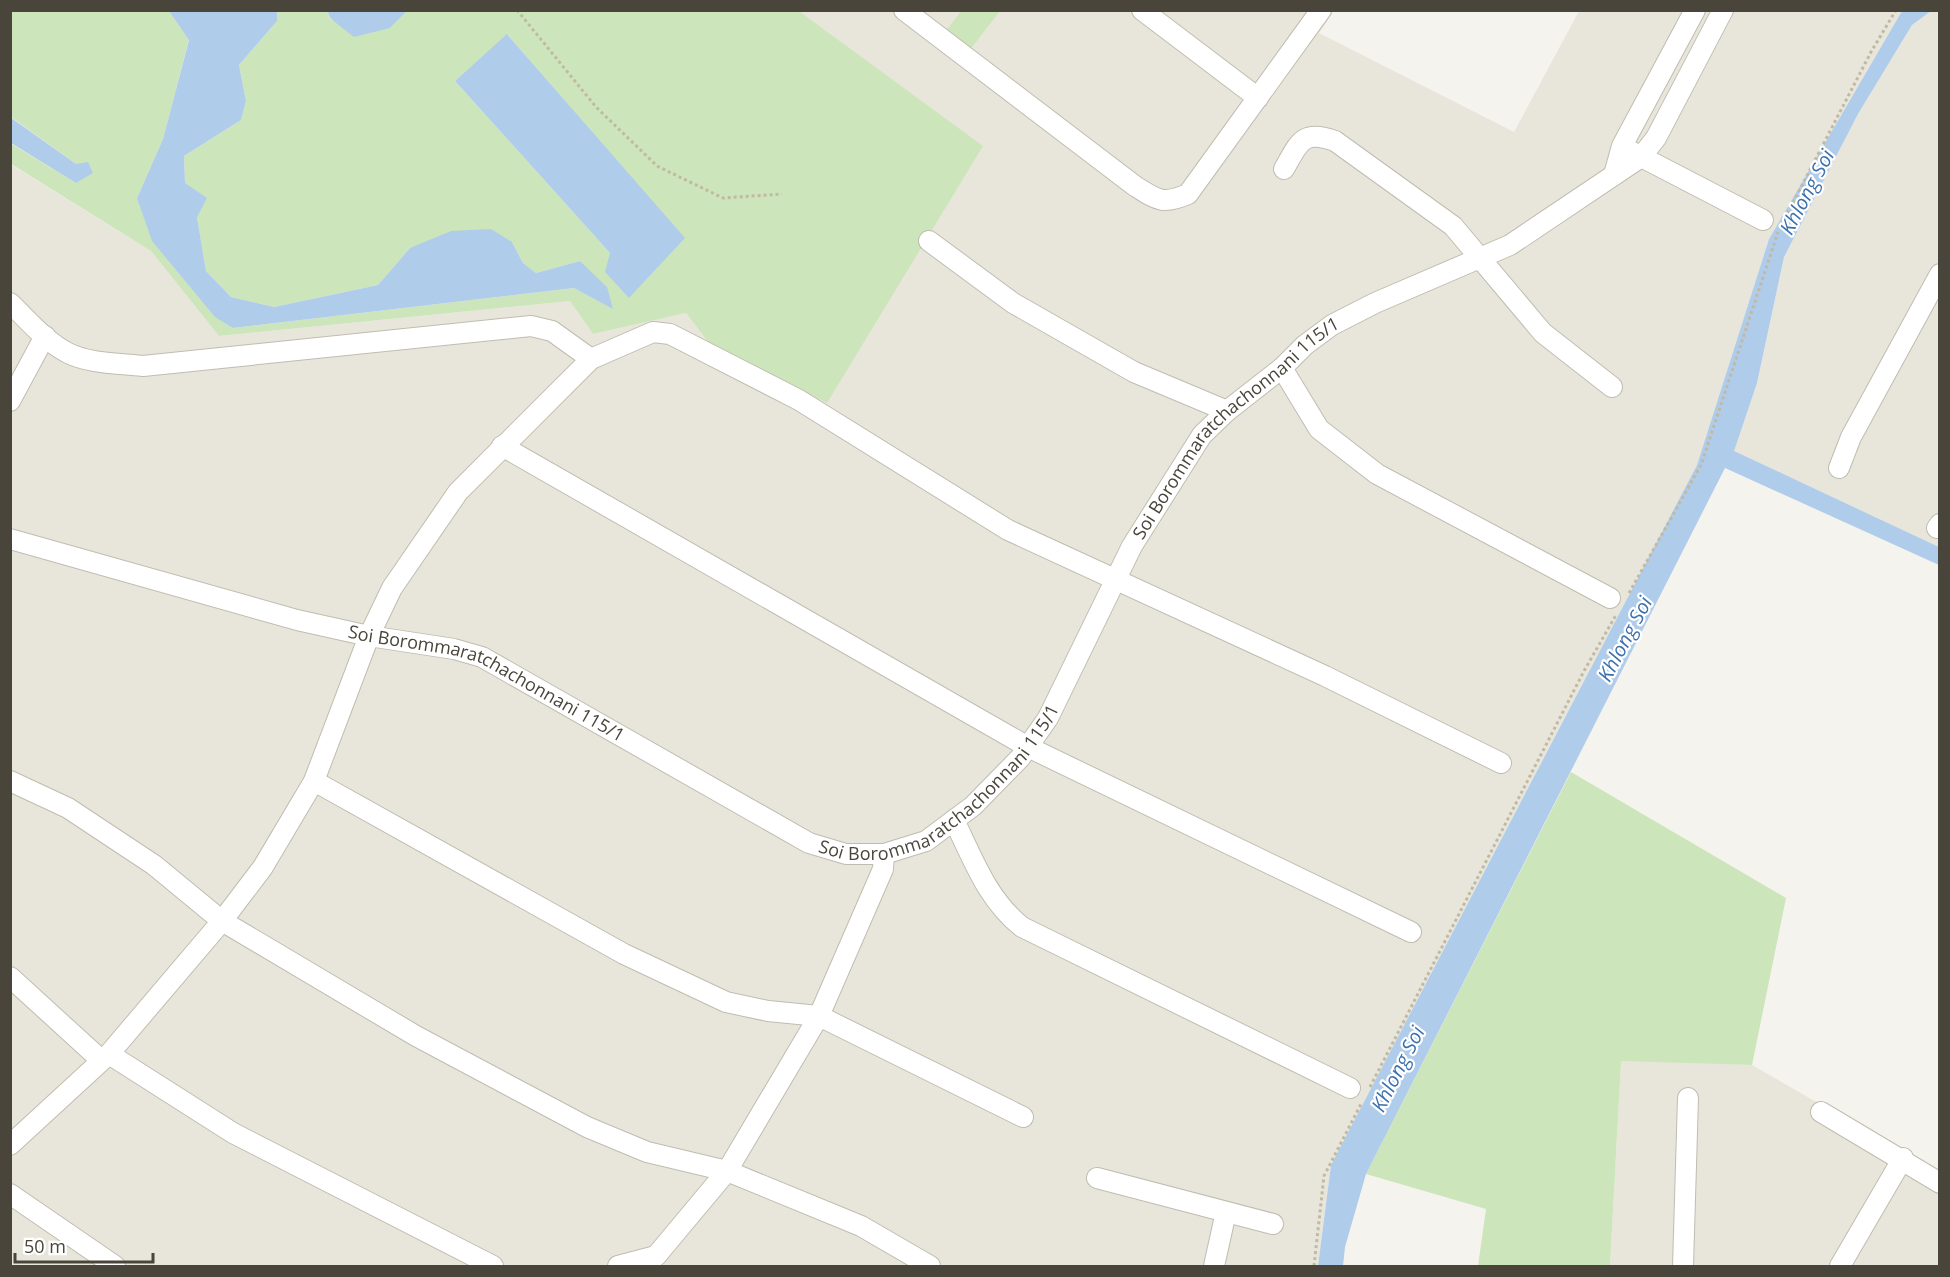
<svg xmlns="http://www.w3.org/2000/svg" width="1950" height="1277" font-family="'Open Sans',sans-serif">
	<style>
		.residential { fill: #e8e6db }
		.green { fill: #cde5ba; fill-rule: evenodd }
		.water { fill: #b0cceb }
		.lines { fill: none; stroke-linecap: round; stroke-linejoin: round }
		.minor-casing { stroke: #c0bcb0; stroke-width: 22 }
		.path { stroke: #c1b9a2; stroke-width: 3; stroke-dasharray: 3 3; stroke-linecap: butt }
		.minor { stroke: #fff; stroke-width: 20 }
		.labels { text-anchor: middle; stroke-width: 4.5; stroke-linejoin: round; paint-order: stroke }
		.street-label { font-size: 18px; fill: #49453b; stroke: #fff }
		.water-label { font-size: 20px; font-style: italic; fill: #3c71ad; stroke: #fff }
	</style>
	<rect width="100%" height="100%" fill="#f5f3ed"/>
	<path class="residential" d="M799,11H1334L1319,33L1514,132L1579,11H1902L1769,239L1697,465L1331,1165L1318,1266H11L10,164L151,251L219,336L570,301L593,334L686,313L708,342L982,146Z
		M1931,11L1940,13L1939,547L1733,451L1757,383L1784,257L1858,114L1912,25Z
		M1621,1060L1752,1065L1939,1172V1266H1610Z"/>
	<path class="green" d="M11,11H169L189,39L163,139L137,198L233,328L574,288L613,308L580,261L536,273L523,263L512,242L410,248L378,285L274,307L231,297L206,271L197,217L185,183L184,156L241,120L246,101L239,65L277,21V11H327L331,20L390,28L407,11H799L983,146L827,403L708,342L686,313L593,334L570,301L219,336L151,251L11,164L10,143L76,183V164L11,117ZM507,35H508L684,238L610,253L455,81Z
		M961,11H1000L969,51L945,32Z
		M1571,772L1786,898L1752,1065L1621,1061L1610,1266H1478L1486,1209L1366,1174Z"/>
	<path class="water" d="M169,11H277V21L239,65L246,101L241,120L184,156L185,183L207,198L197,217L206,271L231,297L274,307L378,285L410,248L451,231L491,229L512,242L523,263L536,273L580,261L607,287L613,309L574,288L233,328L215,317L152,241L137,198L163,139L189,40Z
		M327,11H407L390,28L354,37L331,19Z
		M1902,11H1931L1912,25L1858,114L1784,257L1757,383L1734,451L1939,547V565L1725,468L1366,1174L1345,1247L1343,1266H1318L1331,1165L1697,465L1769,239Z
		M507,34L685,238L629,298L605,272L610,253L455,81Z
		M10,117L76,164L88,162L93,173L76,183L11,143Z"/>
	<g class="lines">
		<defs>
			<g id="minor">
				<path d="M904,10L1135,186C1157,200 1163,205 1188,194L1321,10"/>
				<path d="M1142,10L1258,98"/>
				<path d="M1630,151L1763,220"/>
				<path d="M1284,169C1299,143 1302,129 1335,141L1453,226L1543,333L1612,387"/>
				<path d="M1614,175L1622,146L1695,10"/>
				<path d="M929,241L1013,303L1134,372L1227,411"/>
				<path d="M10,303C28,320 46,342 68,353C90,364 119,363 143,366L531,326L552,331L591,359"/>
				<path d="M1282,368L1319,429L1377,474L1610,598"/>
				<path d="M10,401L45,336"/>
				<path d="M502,446L1028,747L1411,932"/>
				<path d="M1839,468L1851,437L1940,274"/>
				<path d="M1937,528L1940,524"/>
				<path id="s1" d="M10,539L297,620L369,636L454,649L482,657L809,843L846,854H884L926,841L973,806L1020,758L1048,718L1132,546L1202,435L1227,411L1282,368L1305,345L1332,325L1375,303L1510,245L1641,157L1656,138L1723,10"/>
				<path d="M10,781L68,808L154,865L222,921L416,1036L587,1127L647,1152L727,1171L861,1226L930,1266"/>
				<path d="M314,781L624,954L726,1002L768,1011L819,1016L1023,1117"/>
				<path d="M954,820C973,859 987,899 1022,927L1350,1088"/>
				<path d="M10,977L101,1060"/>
				<path d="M109,1054L233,1133L493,1266"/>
				<path d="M1821,1112L1940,1183"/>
				<path d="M10,1145L109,1054L222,921L263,867L314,781L369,636L392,588L458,492L591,359L653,332L670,334L799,400L1008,530L1325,676L1501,763"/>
				<path d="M1097,1178L1273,1224"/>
				<path d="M10,1194L115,1266"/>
				<path d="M618,1266L656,1256L727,1171L819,1016L883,869L884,854"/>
				<path d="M1214,1266L1226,1212"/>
				<path d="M1683,1266L1688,1098"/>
				<path d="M1840,1266L1903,1158"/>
			</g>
		</defs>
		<use href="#minor" class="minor-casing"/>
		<path class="path" d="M517,10L596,107L657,166L723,198L782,194
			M1782,224L1871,52L1896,10
			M1629,593L1701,465L1778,232
			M1370,1087L1584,671L1616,615
			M1314,1266L1324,1176L1361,1104"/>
		<use href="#minor" class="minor"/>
	</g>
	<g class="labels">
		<g class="street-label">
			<text dy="6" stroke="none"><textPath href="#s1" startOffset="1509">Soi Borommaratchachonnani 115/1</textPath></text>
			<text dy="6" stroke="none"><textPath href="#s1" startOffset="500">Soi Borommaratchachonnani 115/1</textPath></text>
			<text dy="6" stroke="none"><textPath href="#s1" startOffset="1023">Soi Borommaratchachonnani 115/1</textPath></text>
		</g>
		<g class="water-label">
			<text transform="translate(1807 192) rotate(-62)" y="7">Khlong Soi</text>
			<text transform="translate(1625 639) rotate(-62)" y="7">Khlong Soi</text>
			<text transform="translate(1398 1069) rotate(-63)" y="7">Khlong Soi</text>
		</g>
	</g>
	<rect width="1950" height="1277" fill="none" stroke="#49453b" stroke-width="24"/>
	<path d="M15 1253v9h138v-9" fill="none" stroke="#49453b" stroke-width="3"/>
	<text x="24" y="1253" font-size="18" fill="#49453b" stroke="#ffffff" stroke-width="4.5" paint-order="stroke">50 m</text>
</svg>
